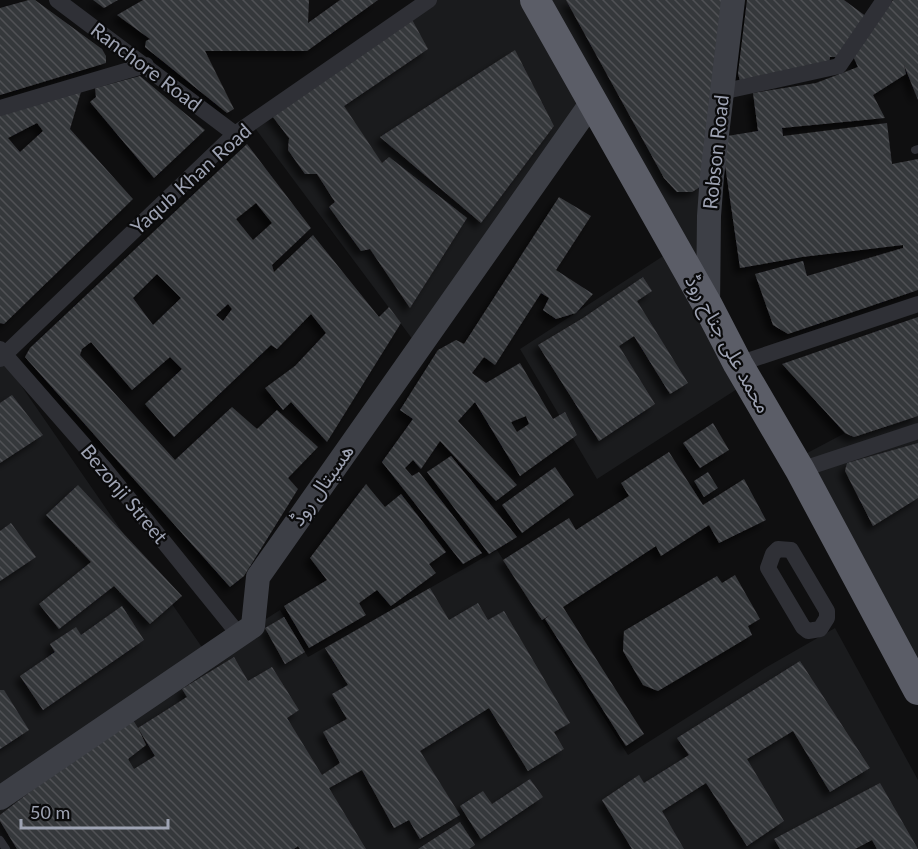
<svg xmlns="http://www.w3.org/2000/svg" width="918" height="849" font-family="Lato,'Noto Sans Arabic',sans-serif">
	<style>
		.built { fill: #1a1b1d }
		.building { fill: url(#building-back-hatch); fill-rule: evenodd; filter: url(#shadow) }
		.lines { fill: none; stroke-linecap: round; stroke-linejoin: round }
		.lane { stroke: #2f3036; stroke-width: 8 }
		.street { stroke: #2f3036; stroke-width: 16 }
		.secondary { stroke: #3d3f46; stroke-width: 24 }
		.highway { stroke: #5b5d67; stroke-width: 30 }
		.labels { text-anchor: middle; stroke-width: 4.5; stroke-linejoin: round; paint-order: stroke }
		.street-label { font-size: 20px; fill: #9ea3b3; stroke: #0a0a0b }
	</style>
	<defs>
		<pattern id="building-back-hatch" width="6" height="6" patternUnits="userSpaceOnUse" patternTransform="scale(1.5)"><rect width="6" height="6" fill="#36373b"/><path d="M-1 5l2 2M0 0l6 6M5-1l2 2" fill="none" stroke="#505155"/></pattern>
		<filter id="shadow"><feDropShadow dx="-5.5" dy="5.5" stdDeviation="3" flood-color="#0009"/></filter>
	</defs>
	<rect width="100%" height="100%" fill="#0f0f10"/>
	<path class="built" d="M429,0H736L698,292L748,382L597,479L520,349L674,249L592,102L419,348L252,124Z
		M0,355L208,656L280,610L308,657L497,550L628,755L765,668L835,628L918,780V849H0Z
		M918,416V689L794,460L845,433Z"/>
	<path class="building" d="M29,0H35L102,49L106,56V63L0,95V8Z
		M93,0H118L104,8Z
		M143,0H309L308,23L340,0H378L307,51H205L234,109L227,113L145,47L146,41L150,39L117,15Z
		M566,0H728L700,187L692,192H677L664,178Z
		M747,0H844L867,17L840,57H830L829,65L740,81L738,74Z
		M893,0H918V100L904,65L906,74L873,95L885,118L782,128L783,136L887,123L892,164L918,159V290L788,334L773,325L755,274L803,261L807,276L903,248V245L802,257L740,268L721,137L758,131L753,93L816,83L858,67L852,54Z
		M409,14L428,49L344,106L382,163L389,157L467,218L410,308L370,249L361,251L329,207L335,202L317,174H305L288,150L289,138L269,112Z
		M515,50L554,126L481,223L380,137Z
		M140,76L205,130L154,178L90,102L96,97L95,88Z
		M81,92L70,129L133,199L4,324L0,323V115ZM37,123L43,131L20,152L8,138Z
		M247,144L311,228L272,265L274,272L313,235L379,317L389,307L401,323L327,442L291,402L283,410L265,388L295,366L326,333L311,314L277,349L271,345L174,437L145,404L182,369L170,357L132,390L91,342L82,349L80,355L175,460L232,407L257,429L277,410L318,447L288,478L298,489L244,576L230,587L25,357L30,348ZM256,203L272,223L253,240L236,219ZM157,274L181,298L153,325L133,298ZM228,304L232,309L223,321L216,315Z
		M559,197L591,216L556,270L593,294L576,313L556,319L543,310L549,298L541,293L495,365L484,357L472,373L486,383L520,363L553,419L565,412L577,435L520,476L475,402L458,421L517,485L496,501L440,441L421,469L413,460L405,468L412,476L419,472L482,553L463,564L382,462L413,419L400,410L438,350L456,340L464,344ZM526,416L529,424L517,432L511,422Z
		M643,277L652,291L637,301L688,383L670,394L634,336L619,346L655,404L599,441L538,345L583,318Z
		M918,317V416L854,437L845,433L782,364Z
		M12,395L43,435L0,463V403Z
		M713,423L729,450L700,468L683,443Z
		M918,443V498L873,526L845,471L847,463Z
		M669,452L703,505L744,479L766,520L719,543L709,525L661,556L656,546L563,607L644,734L626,746L545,619L550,615L542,620L503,560L569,518L576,530L629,496L621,483Z
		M451,456L517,537L489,554L427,472Z
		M555,467L574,495L522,533L502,505Z
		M708,472L718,488L704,497L694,481Z
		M366,484L385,507L401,494L446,552L429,564L436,573L391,606L377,590L359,603L366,615L309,648L284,606L327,580L310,558Z
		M78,485L182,596L150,624L114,586L59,629L39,604L91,562L46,515Z
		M11,523L36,557L0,581V531Z
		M735,575L760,619L748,626L752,635L658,691L643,685L623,651L624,631L717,576L722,583Z
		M430,588L449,620L478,603L488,620L504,611L570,723L554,732L564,749L528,771L489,708L420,751L460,815L420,839L409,820L394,828L362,770L329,788L366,849H300L298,846L294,849H17L0,821V815L130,715L138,728L187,697L182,689L234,657L248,681L272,667L299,710L287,718L322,775L340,763L323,732L347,719L332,694L348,685L325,648ZM138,728L155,756L134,769L128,759L146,745Z
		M122,606L144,640L43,710L20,676L55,652L50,644L76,627L81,635Z
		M284,617L305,652L285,664L265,628Z
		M800,661L870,768L830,792L793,731L747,759L784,821L747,846L706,783L662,811L684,849H632L602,800L639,775L644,783L689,755L677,738Z
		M0,690H4L29,730L0,749Z
		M530,779L543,797L481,839L460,806L483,791L492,804Z
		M880,783L918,849H877L872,840L855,849H780L774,839Z
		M460,822L475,845L469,849H418Z"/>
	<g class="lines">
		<path class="lane" d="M915,150L918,149
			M0,840L6,849"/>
		<path class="street" d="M57,0L235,134
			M721,92L839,66L884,0
			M0,108L146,65
			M0,349L104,468L240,636
			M0,359L235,134L429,0
			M738,364L918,304
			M800,470L918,431
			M778,549L791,550L827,611V618L820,629L808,631L803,627L768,568L773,554Z"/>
		<path class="secondary" d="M708,306L709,216L712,176L733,0
			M0,798L253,626L258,577L592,102"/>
		<path class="highway" d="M535,0L708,306L738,364L800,470L918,690"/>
	</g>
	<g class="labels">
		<g class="street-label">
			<text transform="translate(146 67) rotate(37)" y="7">Ranchore Road</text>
			<text transform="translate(716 152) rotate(-84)" y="7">Robson Road</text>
			<text transform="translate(191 179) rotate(-42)" y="7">Yaqub Khan Road</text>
			<text transform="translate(728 344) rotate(61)" y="7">محمد علی جناح روڈ</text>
			<text transform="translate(322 485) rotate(-55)" y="7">ھسپتال روڈ</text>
			<text transform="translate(124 494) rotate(50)" y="7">Bezonji Street</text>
		</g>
	</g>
	<path d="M21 819v9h147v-9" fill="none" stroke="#9ea3b3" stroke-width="3"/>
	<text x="30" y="819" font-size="18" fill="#9ea3b3" stroke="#0a0a0b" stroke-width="4.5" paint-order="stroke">50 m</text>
</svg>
